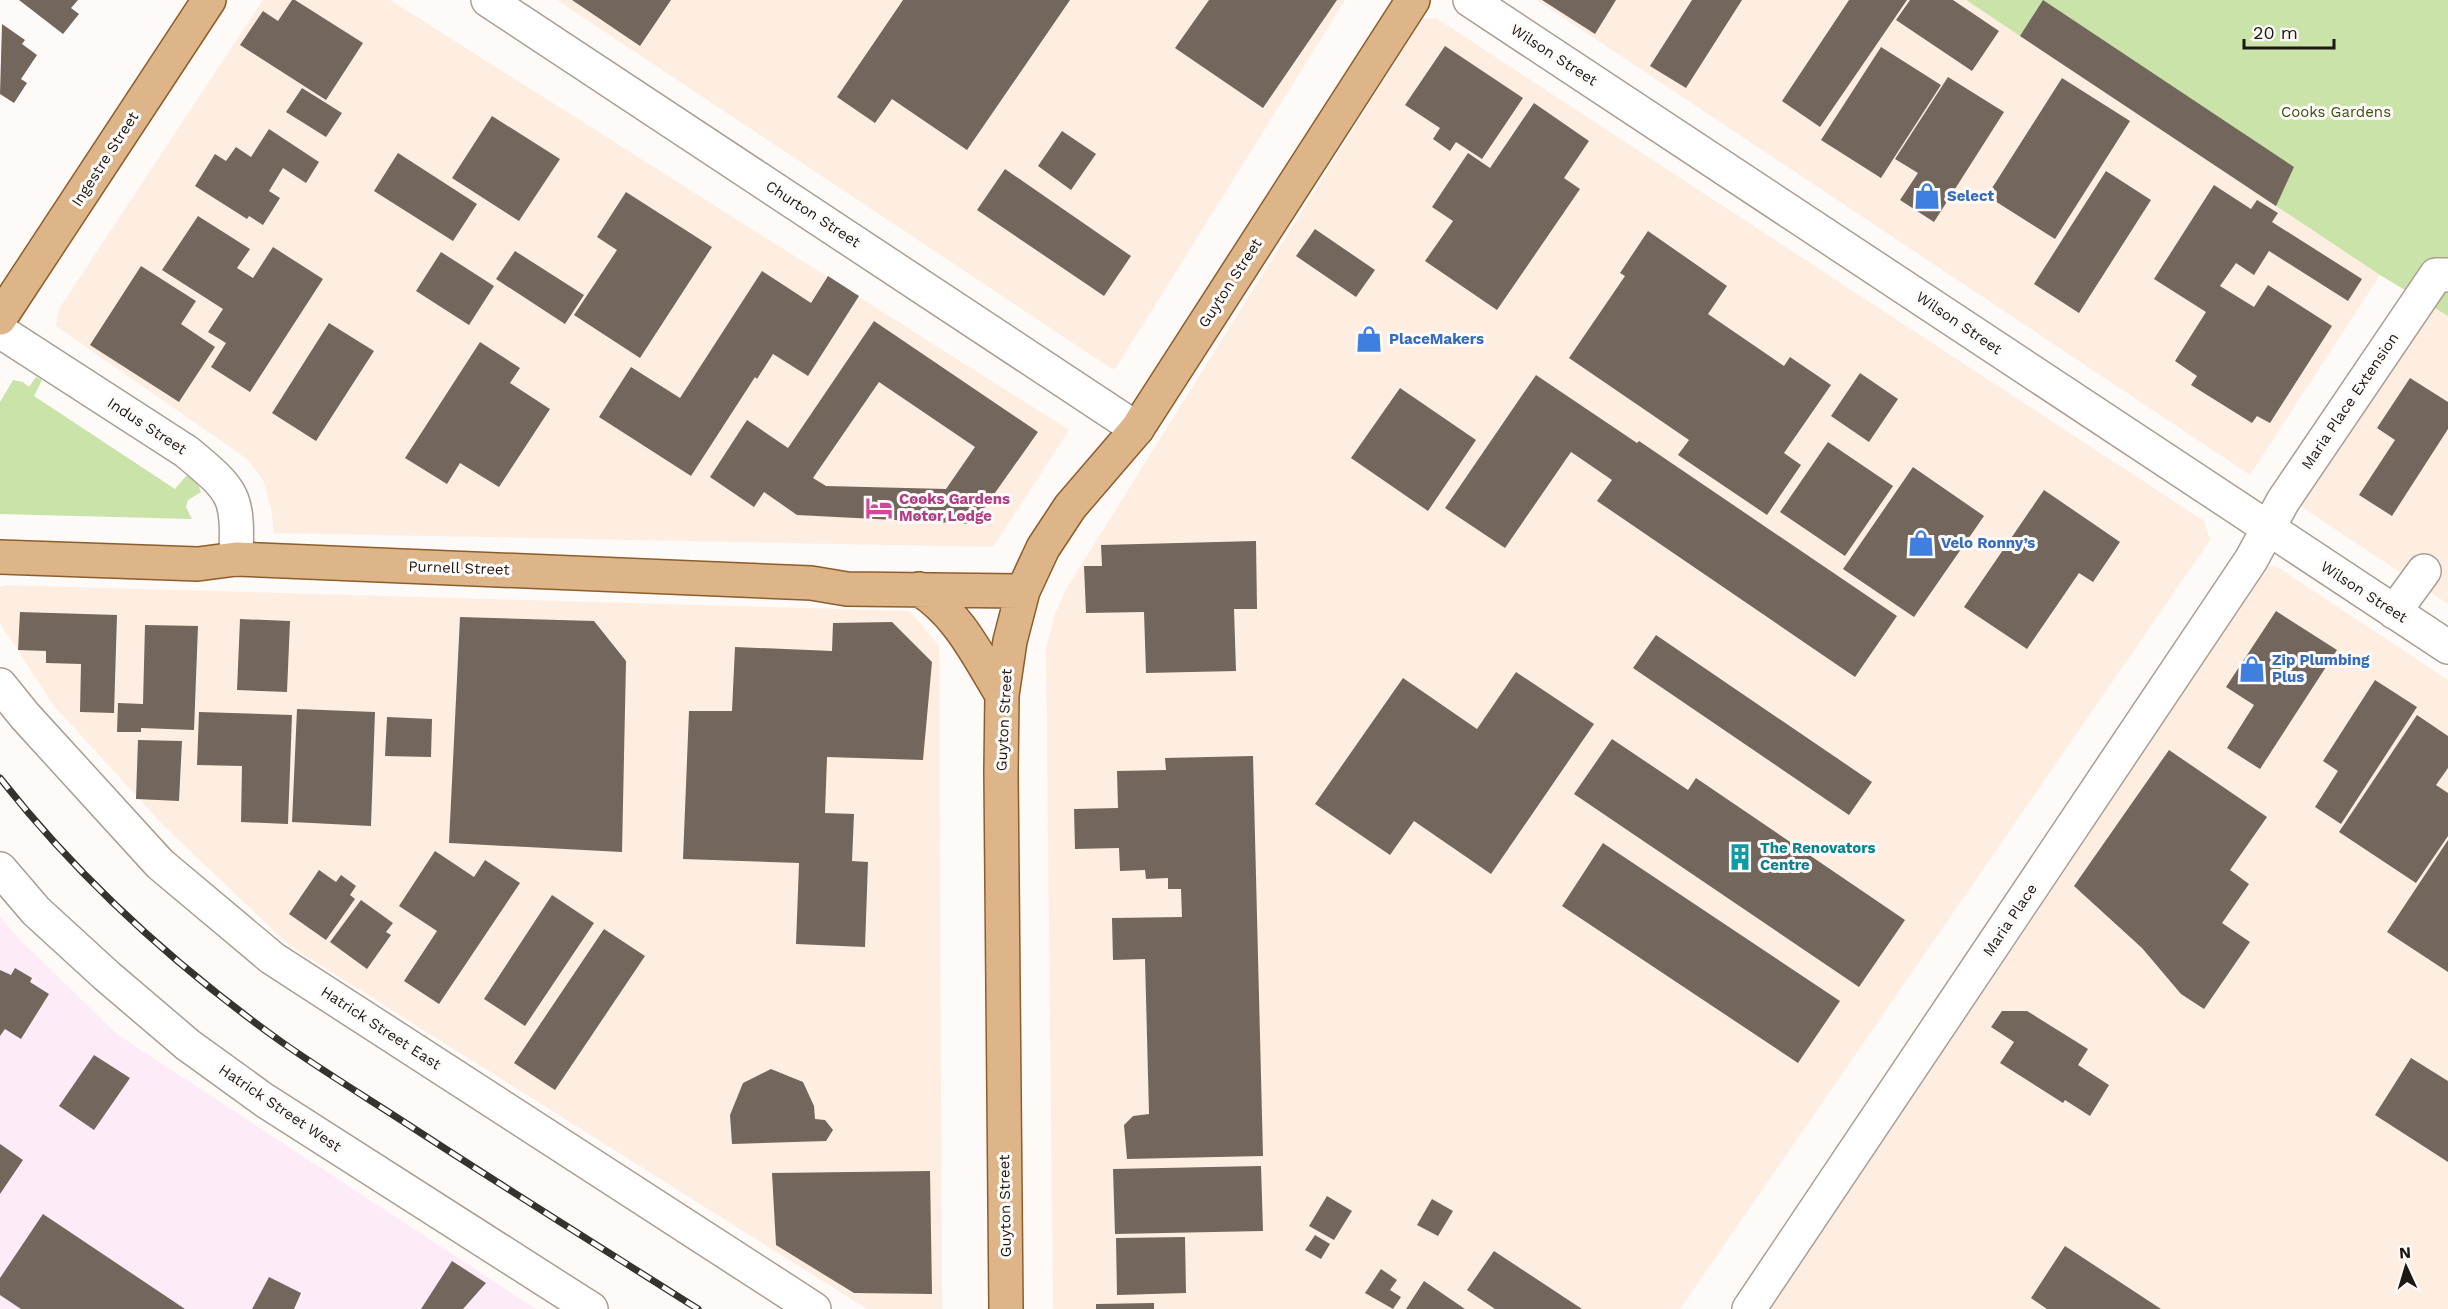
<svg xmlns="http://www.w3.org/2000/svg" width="2448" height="1309" font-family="'Work Sans',sans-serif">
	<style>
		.commercial { fill: #feeee1 }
		.industrial { fill: #fdebf7 }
		.green { fill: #c9e3a8 }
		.building { fill: #73665c; fill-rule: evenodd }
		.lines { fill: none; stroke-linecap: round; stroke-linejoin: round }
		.minor-casing { stroke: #ab9d92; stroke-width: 36 }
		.major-casing { stroke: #8c5e2c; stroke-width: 36 }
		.minor { stroke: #fff; stroke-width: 33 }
		.major { stroke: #ddb588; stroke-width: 33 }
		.rail-casing { stroke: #36322e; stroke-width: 7 }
		.rail { stroke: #fdfaf8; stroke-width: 4.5; stroke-dasharray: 14; stroke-linecap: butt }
		.labels { text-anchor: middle; stroke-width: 6; stroke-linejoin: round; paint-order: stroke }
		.street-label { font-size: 15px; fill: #1d1814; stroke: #fdfaf8 }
		.park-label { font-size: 15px; fill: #3b5210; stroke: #fdfaf8 }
		.shop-label { font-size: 15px; font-weight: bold; fill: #366cbe; stroke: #fdfaf8; text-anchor: start }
		.hotel-label { font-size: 15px; font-weight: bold; fill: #b23c85; stroke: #fdfaf8; text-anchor: start }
		.culture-label { font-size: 15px; font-weight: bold; fill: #0d838f; stroke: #fdfaf8; text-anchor: start }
	</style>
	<rect width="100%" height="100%" fill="#fdfaf8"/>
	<path class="commercial" d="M263,0H390L1069,430L993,547L274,533L271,508L263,480L247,459L56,326L59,309Z
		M557,0H1345L1116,368L1112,369Z
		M1537,0H1966L2380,275L2250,475Z
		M1436,18L2204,521L2210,540L1680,1309H1053L1046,648L1056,611L1068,586L1422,19Z
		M2428,304L2448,316V604L2300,506Z
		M2276,566L2448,680V1309H1763L2254,567Z
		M6,585L910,611L939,646L942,1309H867L290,946L165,827L54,706L0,623V587Z"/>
	<path class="industrial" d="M0,916L17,937L118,1035L536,1309H0Z"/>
	<path class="green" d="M1966,0H2448V316L2380,275Z
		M36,377L42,380L34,396L175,489L187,475L197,482L201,492L188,500L186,507L192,519L0,514V402L13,380L23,382L29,387Z"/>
	<path class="building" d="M19,0H78L71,8L79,14L63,34Z
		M292,0H295L363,43L326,100L240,45L263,11L278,21Z
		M572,0H671L640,46Z
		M903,0H1070L967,150L892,99L875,123L837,97Z
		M1209,0H1337L1263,108L1175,48Z
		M1542,0H1616L1595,34Z
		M1692,0H1742L1686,88L1650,66Z
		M1849,0H1907L1820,127L1782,101Z
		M1910,0H1953L1999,31L1972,71L1896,20Z
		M2043,0L2294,167L2276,206L2020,36Z
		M2,24L25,40L22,44L37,55L21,79L27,83L14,103L0,94Z
		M1445,46L1523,98L1482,159L1456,142L1450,151L1433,139L1440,128L1405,105Z
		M1881,47L1941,85L1881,178L1821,140Z
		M1948,77L2004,112L1934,222L1900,200L1918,173L1895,159Z
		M2062,78L2130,121L2055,239L1987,196Z
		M302,88L342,113L326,137L286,112Z
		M1534,103L1589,141L1564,178L1580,189L1497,310L1425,261L1453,221L1432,207L1468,153L1490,168Z
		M492,116L560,159L519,221L452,178Z
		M269,129L319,162L306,183L283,168L269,191L280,198L263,225L249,216L247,219L195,186L215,154L226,161L236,147L251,157Z
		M1062,131L1096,154L1071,190L1038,166Z
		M398,153L477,204L453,241L374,191Z
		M1005,169L1131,256L1104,296L977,210Z
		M2106,171L2151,200L2079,313L2034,284Z
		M2214,185L2251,209L2257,200L2278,213L2272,222L2362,279L2348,301L2269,251L2254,275L2236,263L2220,286L2254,307L2268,285L2332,326L2270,423L2257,416L2252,423L2191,385L2197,376L2175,361L2206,312L2154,279Z
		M626,192L712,247L640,358L574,315L617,250L597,237Z
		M198,216L250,249L237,268L253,278L273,247L323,279L250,392L211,367L226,343L208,332L223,309L162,270Z
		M1315,229L1375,270L1356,297L1296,256Z
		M1648,231L1727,286L1708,314L1784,366L1790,357L1831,385L1784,453L1801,465L1767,515L1678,455L1689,440L1569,358L1625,276L1620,273Z
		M515,251L584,295L565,324L496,279Z
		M441,252L494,286L469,325L416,291Z
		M141,266L196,301L181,324L215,347L179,402L90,345Z
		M762,271L811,303L828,276L859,296L808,376L773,354L757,379L755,377L691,476L599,417L631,367L680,398Z
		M874,321L1038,432L973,524L797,515L764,492L754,507L710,477L747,420L788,448ZM879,382L975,447L946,489L826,486L813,478Z
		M329,323L374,351L316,441L272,413Z
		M480,342L520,368L510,383L550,409L499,487L460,463L447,484L405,458Z
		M1860,373L1898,399L1869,442L1831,416Z
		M1536,375L1637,443L1639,441L1897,616L1855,677L1597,501L1612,480L1571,452L1505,548L1445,508Z
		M2410,378L2448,402V429L2392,516L2359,495L2395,440L2377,428Z
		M1400,388L1476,440L1428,511L1351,458Z
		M1828,442L1893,486L1845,556L1780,512Z
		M1913,467L1984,516L1914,617L1843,569Z
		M2044,490L2120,542L2093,582L2079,573L2027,649L1964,607Z
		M1256,541L1257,609H1234L1236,671L1146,673L1144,612L1086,613L1084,566H1102L1101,545Z
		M2276,611L2337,650L2260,769L2227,748L2254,705L2226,687Z
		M20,612L117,615L114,713L80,712L81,664L46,663V651L18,650Z
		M460,617L594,621L626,661L622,852L449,843Z
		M240,619L290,621L287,692L237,690Z
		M892,622L932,662L923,760L827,757L825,813L854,814L852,861L868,862L865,947L796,944L799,863L683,859L689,711H732L735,647L832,651L833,623Z
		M145,625L198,626L194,730L141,728V732H117L118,703L143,704Z
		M1656,635L1872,782L1849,815L1633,668Z
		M1516,672L1594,724L1491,874L1414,821L1390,855L1315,804L1403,678L1477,729Z
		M2375,680L2417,707L2341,824L2315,807L2338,771L2323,761Z
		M297,709L375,712L371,826L292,822Z
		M199,712L292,715L288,824L241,822L242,766L197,765Z
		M2417,715L2448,736V768L2436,785L2448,793V836L2416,883L2339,832Z
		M387,717L432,719L431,757L385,756Z
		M1612,739L1688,790L1696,778L1905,920L1859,987L1574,794Z
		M138,740L182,741L179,801L136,799Z
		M2169,750L2267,817L2230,870L2249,884L2222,923L2250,942L2204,1009L2181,994L2142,948L2074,886Z
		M1253,756L1263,1156L1127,1159L1124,1125L1133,1116L1149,1114L1145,959L1113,960L1112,918L1182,917L1181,889H1168V878L1146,879L1145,870L1120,871L1119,848L1075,849L1074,809L1118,808L1117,771L1166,770L1165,758Z
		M2448,840V972L2387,932Z
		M1603,843L1840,1001L1798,1063L1562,906Z
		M435,851L474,877L485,860L520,883L439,1004L404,981L437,931L399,906Z
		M319,870L336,882L341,875L356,886L350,895L355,899L326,940L289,914Z
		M552,895L594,923L525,1026L484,999Z
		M361,900L393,923L386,932L391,935L367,969L330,942Z
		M604,929L645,956L555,1090L514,1063Z
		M15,968L32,978L30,982L49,994L21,1039L5,1029L0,1036V970L11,975Z
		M2002,1011H2027L2088,1049L2078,1065L2109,1085L2090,1116L2065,1100L2063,1103L2000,1063L2014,1042L1991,1027Z
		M94,1055L130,1078L94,1130L59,1106Z
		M2411,1058L2448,1081V1162L2375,1115Z
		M771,1069L803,1082L814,1106L815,1119L825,1120L833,1130L826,1141L732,1144L730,1115L743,1083Z
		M0,1144L23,1160L0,1194Z
		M1261,1166L1263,1231L1115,1234L1113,1169Z
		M930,1171L932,1294L854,1293L776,1245L772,1173Z
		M1327,1196L1352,1211L1334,1240L1309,1226Z
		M1432,1199L1453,1211L1438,1236L1417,1225Z
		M43,1214L185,1309H21L0,1295V1278Z
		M1315,1235L1330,1244L1321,1259L1305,1250Z
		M1185,1237L1186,1293L1117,1295L1116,1238Z
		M2065,1246L2161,1309H2047L2031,1298Z
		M1494,1251L1582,1309H1495L1467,1290Z
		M452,1261L486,1283L463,1309H421Z
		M1381,1269L1397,1280L1390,1290L1401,1297L1393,1309L1365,1293Z
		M269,1277L301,1293L294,1309H252Z
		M1424,1281L1465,1309H1406Z
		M1154,1303V1309H1096V1304Z"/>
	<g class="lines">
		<defs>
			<path id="minor" d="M488,0L1137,429
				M1470,0L2448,647
				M0,331L187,452C236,493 238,495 236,559
				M2394,612L2424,571
				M0,685L25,716L160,864L272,958L814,1309
				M0,869L36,911L107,976L188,1045L264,1100L591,1309
				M1749,1309L2251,560L2283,501L2436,275H2448"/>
			<path id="major" d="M0,318L209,0
				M0,557L198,564L236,559L811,583L847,589L1023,591
				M919,589C958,613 978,656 1002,695
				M1006,1309L1001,771L1002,695L1010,641L1023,591L1043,548L1070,507L1137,429L1413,0"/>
		</defs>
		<use href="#minor" class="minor-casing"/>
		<use href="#major" class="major-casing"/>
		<use href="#minor" class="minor"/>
		<use href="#major" class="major"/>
		<defs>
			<path id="rail" d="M0,778C80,880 178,968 283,1043C323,1071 364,1096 404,1122C502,1186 600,1247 698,1309"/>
		</defs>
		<use href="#rail" class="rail-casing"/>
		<use href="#rail" class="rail"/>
	</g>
	<defs>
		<symbol id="shop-bare" viewBox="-9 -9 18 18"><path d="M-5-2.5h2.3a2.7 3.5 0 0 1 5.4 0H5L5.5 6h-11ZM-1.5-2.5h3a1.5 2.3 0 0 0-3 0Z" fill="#3f7fe0" stroke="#fdfaf8" stroke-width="2.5" paint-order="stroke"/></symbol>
		<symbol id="hotel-bare" viewBox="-9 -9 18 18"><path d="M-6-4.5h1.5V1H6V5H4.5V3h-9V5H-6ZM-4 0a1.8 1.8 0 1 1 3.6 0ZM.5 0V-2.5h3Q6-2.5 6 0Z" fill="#d1479c" stroke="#fdfaf8" stroke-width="2.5" paint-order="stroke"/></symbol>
		<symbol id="building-bare" viewBox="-9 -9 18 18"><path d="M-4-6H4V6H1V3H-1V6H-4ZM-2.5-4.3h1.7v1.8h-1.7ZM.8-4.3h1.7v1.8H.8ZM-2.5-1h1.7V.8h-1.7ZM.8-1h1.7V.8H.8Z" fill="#0f9aa8" stroke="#fdfaf8" stroke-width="2.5" paint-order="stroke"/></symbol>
	</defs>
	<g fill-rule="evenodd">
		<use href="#shop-bare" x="1908" y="177" width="38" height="38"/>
		<use href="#shop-bare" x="1350" y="320" width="38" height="38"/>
		<use href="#hotel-bare" x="860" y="489" width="38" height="38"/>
		<use href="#shop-bare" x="1902" y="524" width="38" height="38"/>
		<use href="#shop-bare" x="2233" y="650" width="38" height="38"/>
		<use href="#building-bare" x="1721" y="838" width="38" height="38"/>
	</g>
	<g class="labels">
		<g class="street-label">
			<text transform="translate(1554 55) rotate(33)" y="5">Wilson Street</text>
			<text transform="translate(105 159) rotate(-57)" y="5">Ingestre Street</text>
			<text transform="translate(813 214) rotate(33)" y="5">Churton Street</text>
			<text transform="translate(1230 283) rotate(-57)" y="5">Guyton Street</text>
			<text transform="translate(1959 323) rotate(34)" y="5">Wilson Street</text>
			<text transform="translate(2350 401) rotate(-56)" y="5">Maria Place Extension</text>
			<text transform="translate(147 426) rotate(33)" y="5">Indus Street</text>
			<text transform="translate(459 568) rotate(2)" y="5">Purnell Street</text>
			<text transform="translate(2364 592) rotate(33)" y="5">Wilson Street</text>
			<text transform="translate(1004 720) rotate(-87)" y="5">Guyton Street</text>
			<text transform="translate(2010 920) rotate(-56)" y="5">Maria Place</text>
			<text transform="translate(381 1028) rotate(33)" y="5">Hatrick Street East</text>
			<text transform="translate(280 1108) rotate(34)" y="5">Hatrick Street West</text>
			<text transform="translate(1005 1206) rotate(-91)" y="5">Guyton Street</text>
		</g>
		<g class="park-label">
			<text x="2336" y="117">Cooks Gardens</text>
		</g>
		<g class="shop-label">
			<text x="1947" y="201">Select</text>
			<text x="1389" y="344">PlaceMakers</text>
			<text x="1941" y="548">Velo Ronny’s</text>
			<text x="2272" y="665">Zip Plumbing<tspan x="2272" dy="17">Plus</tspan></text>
		</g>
		<g class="hotel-label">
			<text x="899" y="504">Cooks Gardens<tspan x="899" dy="17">Motor Lodge</tspan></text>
		</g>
		<g class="culture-label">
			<text x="1760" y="853">The Renovators<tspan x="1760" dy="17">Centre</tspan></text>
		</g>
	</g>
	<g transform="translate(2406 1267) rotate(356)" stroke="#fdfaf8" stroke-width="4.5" paint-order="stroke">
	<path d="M0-4.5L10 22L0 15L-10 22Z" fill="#1d1814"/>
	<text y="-9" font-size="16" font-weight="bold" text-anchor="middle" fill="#1d1814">N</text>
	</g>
	<path d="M2244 39v9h90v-9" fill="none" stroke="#1d1814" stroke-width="3"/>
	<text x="2253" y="39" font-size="18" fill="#1d1814" stroke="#fdfaf8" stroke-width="4.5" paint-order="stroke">20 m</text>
</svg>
